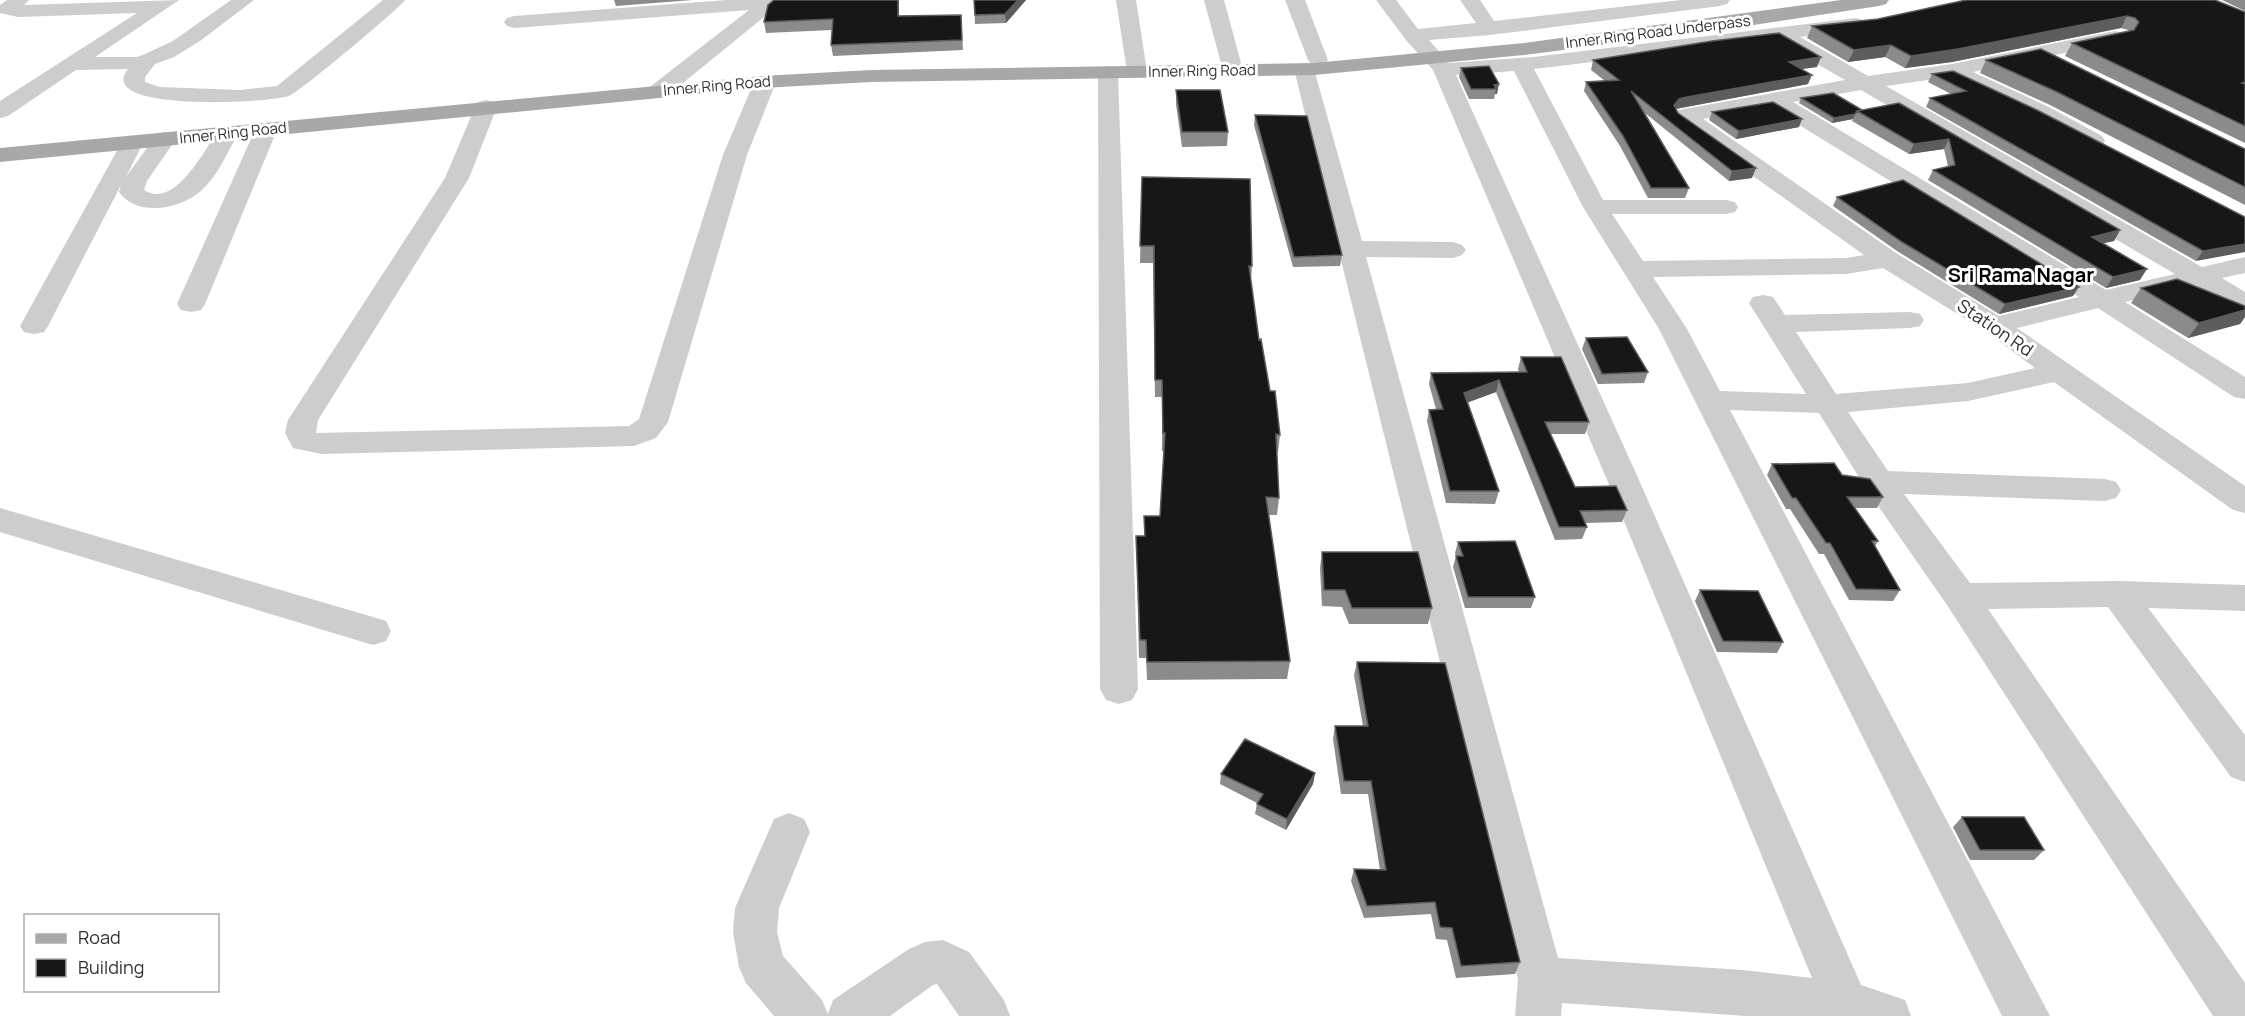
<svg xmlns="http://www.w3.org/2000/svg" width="2245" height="1016" font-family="Manrope,sans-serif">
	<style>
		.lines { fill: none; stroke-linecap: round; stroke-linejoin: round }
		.minor { fill: #cdcdcd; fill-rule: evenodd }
		.major { fill: #a8a8a8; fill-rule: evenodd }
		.wall { fill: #8b8b8b }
		.shaded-wall { fill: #5d5d5d }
		.building { fill: #171717; stroke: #5d5d5d; stroke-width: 1.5 }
		.labels { text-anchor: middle; stroke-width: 6; stroke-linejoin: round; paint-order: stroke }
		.far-street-label { font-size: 15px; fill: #303030; stroke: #fff }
		.street-label { font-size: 18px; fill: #303030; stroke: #fff }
		.neighbourhood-label { font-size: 20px; font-weight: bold; fill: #000; stroke: #fff }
	</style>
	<rect width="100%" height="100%" fill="#fff"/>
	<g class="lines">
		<path class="minor" d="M7,0H29L24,5L179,0L95,57H137L145,54L173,41L231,0H254L200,41L174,57L155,64L145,77V82L160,87L240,90L277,86L383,0H405C398,10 298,93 289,96C269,103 93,113 128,69L76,70L8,116L0,118V101L137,13L18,17L0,13V5Z
			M727,0H812L809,4L775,8L667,96L659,97L651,96L648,91L651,86L749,10L514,28L507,26L504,22L507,18L514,16Z
			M1116,0H1136L1146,65L1143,69L1136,71L1129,69L1126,65Z
			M1204,0H1224L1241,63L1238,67L1231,69L1224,67L1221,63Z
			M1285,0H1305L1328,60L1325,64L1318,66L1311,64L1308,60Z
			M1376,0H1396L1418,29L1476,23L1460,0H1480L1494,21L1681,0H1730L1727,4L1720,6L1490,35L1429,40L1449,63L1534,57L1856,18L1863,20L1866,24L1863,28L1800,37L1868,76L1952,64L2115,31L2122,33L2125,37L2122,41L1973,72L2049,107L2102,136L2105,141L2102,146L2094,148L1949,77L1886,86L2202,267L2245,257V273L2222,278L2245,292V311L2235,309L2195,285L2125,302L2245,377V399L2234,397L2098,308L2017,328L2245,486V513L2233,510L2054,382L1968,401L1848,412L1888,471L2105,479L2116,482L2121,490L2116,498L2105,501L1904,494L1970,583L2118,581L2245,585V611L2148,608L2245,735V782L2231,777L2108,607L1988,609L2245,983V1016H2213L1947,605L1867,490L1819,413L1730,410L2050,1016H2002L1659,329L1583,207L1514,71L1456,75L1639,480L1861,985L1905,1000L1911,1016H1746L1562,1003L1561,1016H1515L1518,979L1294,69L1297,65L1304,63L1311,65L1314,69L1362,241L1453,242L1462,245L1466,250L1462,255L1453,258L1366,257L1558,958L1743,970L1812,978L1607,480L1433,70L1406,40ZM1776,40L1845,80L1684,109L1676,111L1673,116L1676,121L1864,255L1846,258L1643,261L1612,214H1726L1735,212L1738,207L1735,202L1726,200H1603L1534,69ZM1861,90L2175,274L2106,290L1793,102ZM1770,107L2079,297L1999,316L1896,253L1703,119ZM1883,268L1985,331L2035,368L1968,383L1836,394L1796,332L1910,328L1920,326L1924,320L1920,314L1910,312L1785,315L1773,297L1763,295L1753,297L1749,303L1806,394L1720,391L1687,329L1653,277L1846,274Z
			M1108,66L1115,68L1118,72L1138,689L1132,700L1119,704L1106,700L1100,689L1098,72L1101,68Z
			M765,76L773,77L776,82L747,155L668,422L656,438L634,446L322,454L293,448L285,433L288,420L445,178L475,107L478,102L486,100L494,102L497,107L469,178L318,420L316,433L629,426L639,419L723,155L754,82L757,77Z
			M266,123L274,125L277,130L205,304L201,310L191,312L181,310L177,304L255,130L258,125Z
			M227,127L235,129L238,134C228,151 218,175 203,189C183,209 137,218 119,192L121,185L48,326L44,332L34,334L24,332L20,326L124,138L132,136L140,138L143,143L126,177L157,134L165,132L173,134L176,139L147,181L144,190C175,210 205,149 219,129Z
			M0,508L373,617L386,621L391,631L386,641L373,645L0,532Z
			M789,813L804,819L810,832L779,908L777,932L783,956L822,1000L828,1014L833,1000L909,949L925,942L943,940L969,952L1004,1000L1010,1016H959L937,984L933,985L890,1016H774L746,983L739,967L733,932L735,908L774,819Z"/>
		<path class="major" d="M1841,0H1889L1886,4L1879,6L1713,31L1524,55L1314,75L871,82L762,88L0,162V148L762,76L871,70L1314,63L1524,43Z"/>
	</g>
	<path class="wall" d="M614,0H692L616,6Z
		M974,0H1026L1006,23L975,24Z
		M2222,0H2245V11Z
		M2245,12V143L2065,56L2072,43L2129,31L2128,30L2121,28L1952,62L1905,68L1885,57L1848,62L1807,38L1812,26L1878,19Z
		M961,15L963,50L833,56L831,45L832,30L766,33L764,22L899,16Z
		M1593,60L1817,67L1802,69L1808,84L1676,109L1678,113L1752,178L1729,181L1645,113L1689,188L1685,198H1648L1620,146L1584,91L1586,82L1605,81L1591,70Z
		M1986,60L2245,149V205L2050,105L1980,73Z
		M1489,66L1497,94H1495L1494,99H1469L1459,77L1461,68Z
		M1932,74L2242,216L2196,261L1926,107L1930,98L1951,94L1928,82Z
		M1176,90L1228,132L1227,146L1182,147L1176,104Z
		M1801,98L1862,110L1899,103L2120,230L2114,241L2103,243L2140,280L2106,288L1928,180L1933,170L1948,166L1944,149L1909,154L1852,121L1853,119L1832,123L1799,103Z
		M1712,112L1799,127L1736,139L1709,120Z
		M1255,115L1342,255L1340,266L1293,267L1254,125Z
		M1142,177L1252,266L1251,280L1259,340L1280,435L1278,452H1277L1279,498L1277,515H1268L1290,661L1287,679L1147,680L1146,658H1139L1136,536H1144V516H1160L1164,451H1162V397H1155L1153,263H1140Z
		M1837,197L2073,296L1999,314L1897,251L1833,206Z
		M2141,288L2245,306V317L2240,324L2188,338L2131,303Z
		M1586,338L1648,372L1644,383L1598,384L1582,349Z
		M1521,357L1589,422L1585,434H1550L1575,487L1627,510L1622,522L1585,523L1587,527L1582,539L1555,540L1496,392L1468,402L1499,491L1495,504L1446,503L1427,421L1429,410L1436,409L1429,384L1431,373L1519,372L1518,369Z
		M1772,464L1842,475L1883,497L1877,508H1855L1878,541L1875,546L1900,590L1893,601L1849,600L1824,554H1819L1790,509H1786L1767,475Z
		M1458,542L1535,597L1531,608H1465L1453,567L1456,556L1455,553Z
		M1322,552L1432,608L1428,624H1349L1342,607L1322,606L1320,568Z
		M1700,590L1783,642L1777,653L1717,652L1695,601Z
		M1357,662L1520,962L1515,974L1456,978L1447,940L1436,939L1431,914L1364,918L1351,881L1354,869L1380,870L1368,794H1341L1333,739L1335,726H1363L1354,675Z
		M1315,773L1313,784L1286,830L1255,814L1257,803L1220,784L1221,774Z
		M1962,817L2044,850L2034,860H1970L1953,827Z"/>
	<path class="shaded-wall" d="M898,0H899V26L898,16Z
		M1018,0H1026L1006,23L1005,14Z
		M2127,16L2121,28L1952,62L1905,68L1911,56Z
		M1891,45L1885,57L1848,62L1854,50Z
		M1821,57L1817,67L1786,71L1789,62Z
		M1812,75L1808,84L1675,109L1674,105L1679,99L1687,97Z
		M1499,84L1497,94H1495L1496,89L1494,85Z
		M1855,114L1853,119L1832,123L1834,118Z
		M1802,119L1799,127L1736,139L1739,131Z
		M1949,139L1944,149L1909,154L1914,144Z
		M1756,168L1752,178L1729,181L1732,171Z
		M2120,230L2114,241L2086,247L2092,237Z
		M2245,244V252L2196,261L2203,251Z
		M2147,269L2140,280L2106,288L2113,277Z
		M2079,287L2073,296L1999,314L2005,304Z
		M2245,310V317L2240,324L2188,338L2199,323Z
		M1499,380L1496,392L1461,405L1464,393Z
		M1315,773L1313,784L1286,830L1287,819Z"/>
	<path class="building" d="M774,0H898V16L961,15L962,40L831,45L833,19L764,22L768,5Z
		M974,0H1018L1005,14L975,15Z
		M1966,0H2215L2245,12V82L2242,83L2245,84V126L2072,43L2134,30L2139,22L2135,18L2127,16L1958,49L1911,56L1891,45L1854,50L1812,26L1878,19Z
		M1779,33L1821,57L1789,62L1812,75L1687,97L1679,99L1674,105L1678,113L1756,168L1732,171L1631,91L1689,188H1651L1623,136L1586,82L1619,80L1593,60L1712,41Z
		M2041,49L2245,149V187L2057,92L1986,60Z
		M1489,66L1499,84L1494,85L1496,89H1471L1461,68Z
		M1953,71L2037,110L2245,217V244L2203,251L1930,98L1966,91L1932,74Z
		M1176,90H1220L1228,132H1182Z
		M1833,93L1862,110L1857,111L1855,114L1834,118L1801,98Z
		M1773,102L1802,119L1739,131L1712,112Z
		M1899,103L2120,230L2092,237L2147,269L2113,277L1933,170L1955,165L1949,139L1914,144L1857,111Z
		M1255,115L1307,116L1342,255L1294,257Z
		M1142,177L1250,179L1252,266H1249L1259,340L1261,339L1270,391H1275L1280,435L1276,434L1279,498L1266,497L1290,661L1147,662L1146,640H1140L1136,536H1145L1144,516H1160L1165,433H1163L1162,380H1155L1154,246H1140Z
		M1903,180L2079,287L2005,304L1902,242L1837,197Z
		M2177,279L2245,306V310L2199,323L2141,288Z
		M1627,337L1648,372L1602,374L1586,338Z
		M1521,357H1561L1589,422H1545L1575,487L1616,486L1627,510L1580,511L1587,527H1559L1499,380L1464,393L1499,491H1450L1429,410L1443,409L1431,373L1527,372Z
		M1834,463L1842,475L1870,479L1883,497H1847L1878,541H1872L1900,590L1856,589L1830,543H1826L1796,498H1792L1772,464Z
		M1515,541L1535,597H1468L1456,556H1463L1458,542Z
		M1322,552H1418L1432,608H1352L1345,590H1324Z
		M1700,590L1758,591L1783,642L1723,641Z
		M1357,662L1445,663L1520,962L1461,966L1452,928L1440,927L1435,902L1367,906L1354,869L1386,870L1371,781H1344L1335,726H1368Z
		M1245,739L1315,773L1287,819L1257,804L1263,794L1221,774Z
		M1962,817H2024L2044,850H1980Z"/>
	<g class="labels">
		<g class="far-street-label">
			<text transform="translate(1658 32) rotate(-7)" y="5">Inner Ring Road Underpass</text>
			<text transform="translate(1202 71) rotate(-1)" y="5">Inner Ring Road</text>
			<text transform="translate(717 86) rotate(-5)" y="5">Inner Ring Road</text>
			<text transform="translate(233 133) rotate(-6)" y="5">Inner Ring Road</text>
		</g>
		<g class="street-label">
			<text transform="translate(1995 328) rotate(34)" y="6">Station Rd</text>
		</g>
		<g class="neighbourhood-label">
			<text x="2021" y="282">Sri Rama Nagar</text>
		</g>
	</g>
	<rect x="24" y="914" width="195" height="78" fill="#ffffff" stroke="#acacac" stroke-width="1.5"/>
	<rect x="36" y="934" width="30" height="9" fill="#a8a8a8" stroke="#acacac" stroke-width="1.5"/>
	<text x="78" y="944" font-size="18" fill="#303030">Road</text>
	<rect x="36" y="959" width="30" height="18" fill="#171717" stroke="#acacac" stroke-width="1.5"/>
	<text x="78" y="974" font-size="18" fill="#303030">Building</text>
</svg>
